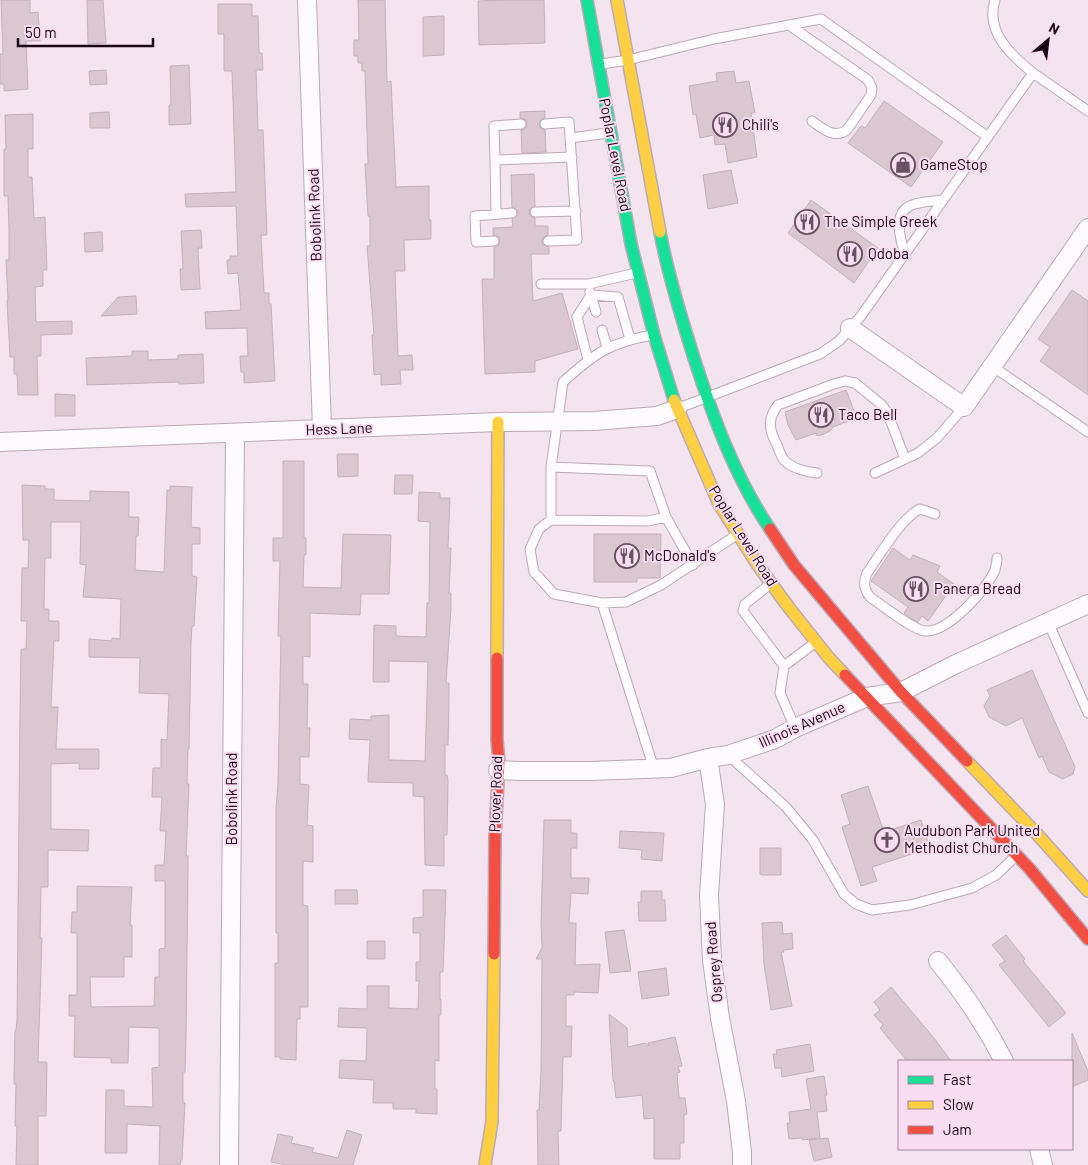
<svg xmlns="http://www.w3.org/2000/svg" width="1088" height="1165" font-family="Barlow,sans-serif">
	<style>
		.building { fill: #dac7d0; stroke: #c6b0ba }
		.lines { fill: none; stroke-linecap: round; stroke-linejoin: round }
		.lane-casing { stroke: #bca9b7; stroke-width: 11 }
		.street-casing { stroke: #bca9b7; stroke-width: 20 }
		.fast-casing { stroke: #bca9b7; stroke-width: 14 }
		.slow-casing { stroke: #bca9b7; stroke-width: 14 }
		.jam-casing { stroke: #bca9b7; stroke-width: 14 }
		.lane { stroke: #fdfbfd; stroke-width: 9 }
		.street { stroke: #fdfbfd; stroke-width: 18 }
		.fast { stroke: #16e098; stroke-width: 11 }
		.slow { stroke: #ffcf43; stroke-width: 11 }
		.jam { stroke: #f24e42; stroke-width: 11 }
		.labels { text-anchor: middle; stroke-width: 4; stroke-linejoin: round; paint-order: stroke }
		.poi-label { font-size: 15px; fill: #1a0415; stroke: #fbddf2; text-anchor: start }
		.street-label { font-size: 15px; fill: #1a0415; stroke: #fbddf2 }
	</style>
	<rect width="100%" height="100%" fill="#f4e4ef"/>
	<path class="building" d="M1,0H30V13L38,12L40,41H26L28,89L4,91V84H0V54H3Z
		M87,0H103L106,43L88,44Z
		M358,0H385L387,82L391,81L396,187L429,186V220H431V239L404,240L405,271H395L398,356L412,355L413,370H400L401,384L381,385V374L374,375L372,335H374L367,246H370V216H368L365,164H368L365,71H362V63H358V56H354V40H359Z
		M503,0H544L545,43L479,45L478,1Z
		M218,4H252V16H258L259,53H262L263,70H256L258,130H263L267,235H261L264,293H269V304H271L275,381L244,383V372H241L240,356H248L247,328L206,329L205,312L241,310L238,273L228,274L227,260H230V256H238L236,206L186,207L185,194L236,192L232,71H224V34H218Z
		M444,16V55L423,56V17Z
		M189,65L191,124L169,125V105H171L170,66Z
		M106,70L107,84L90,85L89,71Z
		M734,71L736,83L749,81L755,113H751L757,157L728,163L725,144L715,145L714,135L700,138L696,114L693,115L689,86L717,81L716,73Z
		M884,101L943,142L911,187L848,143L861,126L865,128Z
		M545,111V118L541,119L539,124L540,128L545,130L546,152L522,153L521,130L525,129L527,124L526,120L520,118V112Z
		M109,112L110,128H90V113Z
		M33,114V149H28V177H32L34,218L45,217L47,270H43V286L35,287L36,322L72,321V334L41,335V356H37L38,395H18L17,374H14V357H10L7,300H8L6,260H9V231L8,196H4V149H6L5,115Z
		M731,170L738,203L708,209L703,175Z
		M534,174L535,206L530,209L529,213L532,217L535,218V226H548V235L544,236L542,241L543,245L549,247V254H531L533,301L562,293L578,349L535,361V372L485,374L482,279H494V247L498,246L500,241L499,237L493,235V228L513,227L512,219L518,215L517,210L512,207L511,175Z
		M811,200L878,248L854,283L788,233Z
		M201,230L202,248H198L200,289L181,290L180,269H183L181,231Z
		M102,232L103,251L85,252L84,233Z
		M1072,290L1088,301V395L1040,361L1050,347L1038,339Z
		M136,296L137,314L101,316L118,297Z
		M132,351H148V360L178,359V355L203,354L204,383L179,384V382L87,385L86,358L132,356Z
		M846,390L857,418L833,427L830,431L824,434L817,436L816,433L796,440L788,425L785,412Z
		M55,394L75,395V416H55Z
		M337,454H358V476L338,477Z
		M283,461H304V538H306V555H304L303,587L341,588L343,534L391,535L389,594H361L360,615L310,613V657L303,656V684H308L307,728H310L309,757H300V784L309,785L307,825L313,826V862L303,861V905L308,906V1007H300V1019H297L296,1060L280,1059V1057H275V963H278V933H276V808L278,784L281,636H278L280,561H273V538H283Z
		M395,475H413L412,494H394Z
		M22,485L45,486V489H54V500L90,501V491L129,492V517H139L138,536H136L135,570L164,572L167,490H170V486L192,487L191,527L200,528V544H192V576L197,577L194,626H192L191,643L189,749H188L187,784H189L186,856H188V872L186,1036L185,1072H183V1103H185L182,1160H181L180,1165H159L160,1126L127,1124V1153H105L106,1090H124V1106L153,1107L152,1068L159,1067V1028L129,1027L128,1063H111V1058L74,1057L75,1016H69V995H77V933H71L72,912H77V886L132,887L130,925H132V957H124V977H90L91,1007L154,1006L155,977H159V949L165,948V881H155V865H164L166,831H160L162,797H152L153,768H161V739L167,740L169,694L139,693L140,658L89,657V639L112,641V638L120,639L121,599L83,597L86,565L80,564L81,522H51V558H45L44,609H49V621H59V641H54L51,707H58L56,749H99V769H79V763L51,764V829L89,830L88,851L48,850V887H41L40,938H42L38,1062H47L46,1116H38V1165H16L17,1126H15L16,1084H14V1078L15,1030H16L17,1020L20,711L21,649H26L27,621H21L22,568H28L29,540H23Z
		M419,492L440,493V498H450L448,548H451L449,593H451V609L446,683H449V699L448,745H445V775H447L448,781L447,835H444V866L425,865L424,797L413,796V783L368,782L370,740L349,739L350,719L371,720V716L389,715V760L425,761L428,662L389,661V682H373L374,625L396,626V636L426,637L427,603H429L430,522L418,521Z
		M594,534H661L660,578H637V582H594Z
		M893,548L910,560L913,555L940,566L937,572L954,584L928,621L922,616L918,622L912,619L904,613L908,607L871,581Z
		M1032,670L1075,767L1073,774L1063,779L1049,772L1042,756L1039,758L1022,718L1006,726L989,717L984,706L990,696L987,690Z
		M868,786L884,832L921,820L930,848L872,867L877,881L861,886L842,827L850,824L841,795Z
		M544,820H571V833H577V848H571V878H589L588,894L571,893L569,923H576L575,965L600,964L598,993L574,992V995H566V1026H572L571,1057H563L561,1131H558L559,1165H538L537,1110H539L541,1069L542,959H536L542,948L541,923Z
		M620,831L664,833L662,861L641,859L642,850L619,848Z
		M760,848H781V875H762L760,874Z
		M335,890H357L358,904H335Z
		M423,890H446L443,972H440V999H441V1015H439V1061L435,1060V1089H437V1114L416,1113V1109H393V1103H373L374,1080L339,1078L340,1060L366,1061L367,1028L338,1027L339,1008L367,1009V986H389V1008L418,1009L419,981H416V962H420V933H413V918L423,917Z
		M641,891H662V900H665L666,921H639L638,902H641Z
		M782,922L783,934L792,933L793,949L783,950L784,952H781L792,1006L771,1010L764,964L762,923Z
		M624,930L631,971L610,973L605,932Z
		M1006,935L1025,959L1023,961L1066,1013L1049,1027L999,965L1005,961L992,945Z
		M367,941H385V959H367Z
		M666,968L669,995L642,999L638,972Z
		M891,987L934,1038L951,1061H907L880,1028L883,1025L874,1015L880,1010L874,1002Z
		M609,1014L627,1028L628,1047L645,1043L649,1046L648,1043L675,1037L682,1066L678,1067L680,1072L677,1073L679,1098H685L687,1114L684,1115V1143H680V1159H654V1118L644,1119L642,1095L616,1098L614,1081H613Z
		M1072,1033L1088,1071V1080L1072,1087Z
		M810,1044L814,1071L782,1077L781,1068H775L773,1054H777L776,1050Z
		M824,1076L827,1095H825L827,1111L817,1112L820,1138L803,1140L802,1138L789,1139L787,1123H790L789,1112L811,1109L806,1079Z
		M347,1130L362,1135L353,1165H286L271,1162L278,1134L293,1137L291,1143L314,1148L312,1152L338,1158Z
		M828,1138L832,1157L814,1161L809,1140Z"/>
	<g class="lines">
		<defs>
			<path id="lane" d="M789,25L868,80L872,88L871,95L847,130C834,139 823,129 812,121
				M601,64L628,60L714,39L821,19L988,137
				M1033,73L1088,111
				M545,124L569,122L577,240L548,241
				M571,138L608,133
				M495,160L494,126L521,124
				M535,212L576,211
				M496,214L495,160L572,157
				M494,241L476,242L475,216L512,213
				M905,255C900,238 891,210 915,204C924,201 934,201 943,200
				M541,284H589L636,273
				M590,292L596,312
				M602,330L607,347
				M588,360L577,317L591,295L618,297L630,339
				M992,366L1088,432
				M679,408L820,354L839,341L861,316L1033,73C1011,55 985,32 995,0
				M551,467L650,471L666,517L693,565
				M817,473C806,472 791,468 784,460C781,456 779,450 777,445C769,430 767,419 778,405L834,384L845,381L855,383L882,405L888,414L905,459
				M875,473L918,453L937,438L964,407
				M935,514L920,509C901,518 880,555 867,573C863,583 864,589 870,597C882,605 913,630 925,631C948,633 987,589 995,570C996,566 997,562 997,558
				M666,517L648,521L551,520L539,529L530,549L534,572L554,594L602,603L626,602L661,585L738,534
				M551,520V467L563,382C595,353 609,343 652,335
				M769,585L745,604L743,611L784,666L816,642
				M602,603L654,769
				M1048,622L1088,713
				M784,666L780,693L795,728
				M728,755L786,807L813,840L844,894L856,904L872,910L910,905L972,888L996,875L1016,856"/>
			<path id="street" d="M307,0L322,429
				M850,328L964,407L1088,228
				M0,442L498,422L594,421L657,416L677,409
				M708,758L715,804L709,895L712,960L720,1018L736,1101L742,1152V1165
				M498,770L521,771H590L671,768L708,758L728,755L775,739L795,728L867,697L901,692L956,664L1088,604
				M938,961C963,992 986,1026 1004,1061
				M1039,1149L1043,1165
				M229,1165L235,433"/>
			<path id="fast" d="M587,0L631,244L654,335L674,400
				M660,232C668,275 681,317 694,358C713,417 735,477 770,529"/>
			<path id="slow" d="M617,0L660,232
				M674,400L719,504L757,564L790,609L829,658L845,675
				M497,658L498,422
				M967,761L1037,834L1088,891
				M485,1165L492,1121L494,954"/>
			<path id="jam" d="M770,529L794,565L901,692L967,761
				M845,675L1029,868L1088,939
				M494,954L495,835L499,762L497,740V658"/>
		</defs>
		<use href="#lane" class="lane-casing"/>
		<use href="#street" class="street-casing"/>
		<use href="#fast" class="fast-casing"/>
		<use href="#slow" class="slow-casing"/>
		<use href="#jam" class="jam-casing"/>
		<use href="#lane" class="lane"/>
		<use href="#street" class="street"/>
		<use href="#fast" class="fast"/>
		<use href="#slow" class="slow"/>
		<use href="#jam" class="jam"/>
	</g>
	<defs>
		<symbol id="restaurant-ring" viewBox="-11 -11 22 22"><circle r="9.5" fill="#fbddf2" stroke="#665261" stroke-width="1.5"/><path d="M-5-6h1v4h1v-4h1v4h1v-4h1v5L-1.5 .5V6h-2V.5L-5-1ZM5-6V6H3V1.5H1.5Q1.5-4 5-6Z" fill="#665261"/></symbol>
		<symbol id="shop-ring" viewBox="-11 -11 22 22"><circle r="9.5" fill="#fbddf2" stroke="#665261" stroke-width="1.5"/><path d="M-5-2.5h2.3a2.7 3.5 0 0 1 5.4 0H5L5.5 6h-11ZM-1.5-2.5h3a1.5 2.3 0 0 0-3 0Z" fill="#665261"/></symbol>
		<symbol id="church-ring" viewBox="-11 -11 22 22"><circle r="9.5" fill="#fbddf2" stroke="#665261" stroke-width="1.5"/><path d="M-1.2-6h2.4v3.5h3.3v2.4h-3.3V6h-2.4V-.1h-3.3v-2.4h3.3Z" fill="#665261"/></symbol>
	</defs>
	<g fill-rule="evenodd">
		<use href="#restaurant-ring" x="711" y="111" width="28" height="28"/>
		<use href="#shop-ring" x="889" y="151" width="28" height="28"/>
		<use href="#restaurant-ring" x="793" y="208" width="28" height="28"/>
		<use href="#restaurant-ring" x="836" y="240" width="28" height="28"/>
		<use href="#restaurant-ring" x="807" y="401" width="28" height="28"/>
		<use href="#restaurant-ring" x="613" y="542" width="28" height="28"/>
		<use href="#restaurant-ring" x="902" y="575" width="28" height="28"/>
		<use href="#church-ring" x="873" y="826" width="28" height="28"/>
	</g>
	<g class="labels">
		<g class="poi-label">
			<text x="742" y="130">Chili's</text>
			<text x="920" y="170">GameStop</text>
			<text x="824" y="227">The Simple Greek</text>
			<text x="868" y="259">Qdoba</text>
			<text x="838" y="420">Taco Bell</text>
			<text x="644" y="561">McDonald's</text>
			<text x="934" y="594">Panera Bread</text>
			<text x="904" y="836">Audubon Park United<tspan x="904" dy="17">Methodist Church</tspan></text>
		</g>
		<g class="street-label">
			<text transform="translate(615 155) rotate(79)" y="5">Poplar Level Road</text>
			<text transform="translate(315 215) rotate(-92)" y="5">Bobolink Road</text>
			<text transform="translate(339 429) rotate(-2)" y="5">Hess Lane</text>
			<text transform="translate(743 536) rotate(58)" y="5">Poplar Level Road</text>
			<text transform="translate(802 725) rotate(-24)" y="5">Illinois Avenue</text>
			<text transform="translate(496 794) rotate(-88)" y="5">Plover Road</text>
			<text transform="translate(232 799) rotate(-90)" y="5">Bobolink Road</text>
			<text transform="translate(714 962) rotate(-95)" y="5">Osprey Road</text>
		</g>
	</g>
	<rect x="898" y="1060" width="175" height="90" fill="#fbddf2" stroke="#a1869a"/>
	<rect x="908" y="1076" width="25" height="8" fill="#16e098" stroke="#a1869a"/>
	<text x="943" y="1085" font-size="15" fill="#1a0415">Fast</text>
	<rect x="908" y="1101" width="25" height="8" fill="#ffcf43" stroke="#a1869a"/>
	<text x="943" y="1110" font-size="15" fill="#1a0415">Slow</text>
	<rect x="908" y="1126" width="25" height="8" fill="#f24e42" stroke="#a1869a"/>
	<text x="943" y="1135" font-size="15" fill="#1a0415">Jam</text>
	<g transform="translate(1048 40) rotate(28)" stroke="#fbddf2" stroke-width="4" paint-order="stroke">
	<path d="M0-4L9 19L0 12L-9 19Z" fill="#1a0415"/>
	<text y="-8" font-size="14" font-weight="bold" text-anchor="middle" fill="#1a0415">N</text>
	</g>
	<path d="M18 38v8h135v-8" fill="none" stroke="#1a0415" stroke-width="2.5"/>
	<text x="25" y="38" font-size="15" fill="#1a0415" stroke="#fbddf2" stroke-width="4" paint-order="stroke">50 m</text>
</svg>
